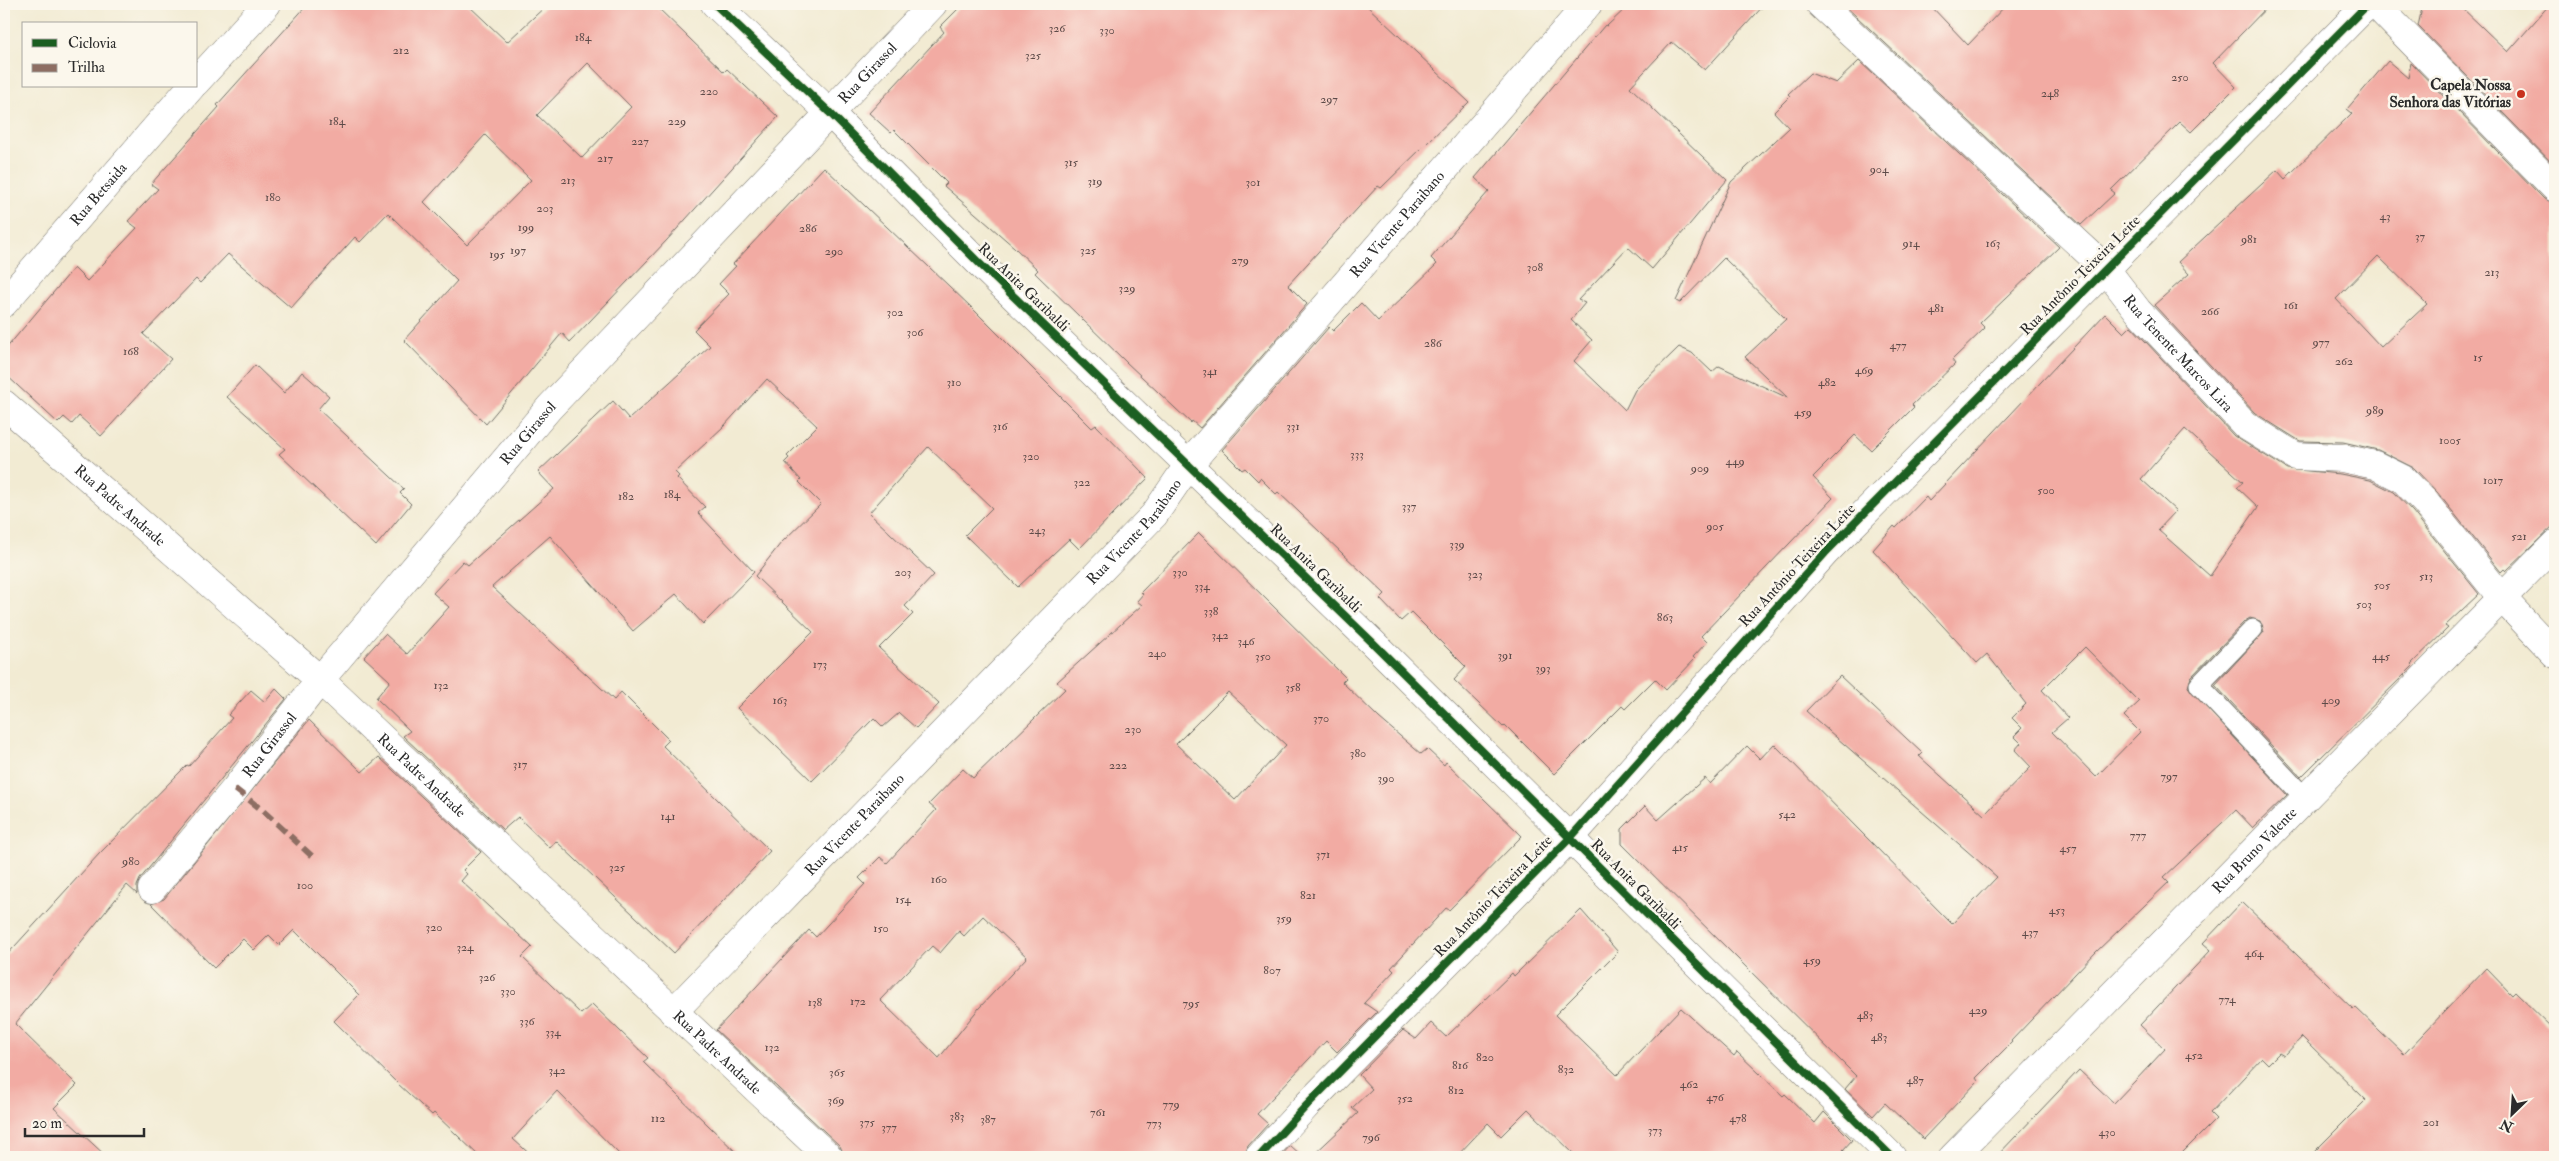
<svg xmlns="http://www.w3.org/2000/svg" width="2559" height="1161" font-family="'IM FELL Double Pica',serif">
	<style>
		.building { fill: #f2aba3; fill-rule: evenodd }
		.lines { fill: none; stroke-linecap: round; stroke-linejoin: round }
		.service-casing { stroke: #716e66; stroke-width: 21 }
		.minor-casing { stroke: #716e66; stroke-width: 29 }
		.service { stroke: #fff; stroke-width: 19 }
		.minor { stroke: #fff; stroke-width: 28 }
		.quiet { stroke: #8d6e63; stroke-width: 6; stroke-dasharray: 12 6; stroke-linecap: butt }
		.cycleway-casing { stroke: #fbf7ec; stroke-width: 11 }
		.cycleway { stroke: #1b5e20; stroke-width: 8 }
		.poi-dot { fill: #c8321e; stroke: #fbf7ec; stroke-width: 2 }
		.labels { text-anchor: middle; stroke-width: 5; stroke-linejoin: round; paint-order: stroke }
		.number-label { font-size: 12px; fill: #5d4b49 }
		.street-label { font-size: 15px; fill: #2b2b2b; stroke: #fbf7ec }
		.poi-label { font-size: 15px; font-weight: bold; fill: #2b2b2b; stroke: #fbf7ec; text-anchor: end }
	</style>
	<rect width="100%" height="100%" fill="#fbf7ec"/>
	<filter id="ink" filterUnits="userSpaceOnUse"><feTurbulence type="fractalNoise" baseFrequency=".02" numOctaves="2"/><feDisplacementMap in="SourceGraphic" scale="10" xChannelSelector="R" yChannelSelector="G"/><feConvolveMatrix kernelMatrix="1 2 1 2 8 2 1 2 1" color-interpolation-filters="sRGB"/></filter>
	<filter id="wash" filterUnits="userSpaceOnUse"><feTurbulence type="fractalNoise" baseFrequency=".0096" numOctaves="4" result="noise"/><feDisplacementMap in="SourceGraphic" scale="20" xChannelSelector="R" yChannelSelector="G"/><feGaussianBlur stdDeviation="1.12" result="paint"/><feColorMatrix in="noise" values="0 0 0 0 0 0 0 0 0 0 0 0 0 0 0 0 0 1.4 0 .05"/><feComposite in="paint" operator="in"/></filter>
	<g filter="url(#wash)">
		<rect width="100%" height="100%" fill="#f2ebd3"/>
		<g id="blocks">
			<path class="building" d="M308,4H467L507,42L548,4H654L724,72L727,69L778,117L667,240L570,342L562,333L486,424L404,340L457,281L388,213L360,242L355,237L291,308L228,254L200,283L196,279L143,334L171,359L101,436L79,416L72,424L64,417L58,423L4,373V351L74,268L87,281L137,228L128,221L158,189L151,184L219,107L217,105ZM588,63L631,107L582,158L537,115ZM485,135L531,180L467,245L424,202Z
				M963,4H1365L1469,102L1381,188L1378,186L1288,285L1307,304L1200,428L1192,421L1191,423L1126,362L1035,273L1038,270L1014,247L944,186L947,183L894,130L891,133L869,113L944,32L940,27Z
				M1630,4H1765L1705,70L1672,42L1630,87L1727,180L1652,269L1628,247L1578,300L1585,303L1571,320L1592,340L1574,361L1625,410L1635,390L1679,347L1692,353L1712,372L1719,366L1788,398L1745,357L1786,319L1724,258L1680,303L1676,301L1731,182L1789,128L1774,112L1790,96L1788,94L1810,73L1836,83L1859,61L2059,247L1980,323L1985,328L1952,360L1955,364L1912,405L1914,407L1871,450L1855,435L1813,477L1833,498L1701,636L1707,642L1693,657L1695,659L1680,675L1666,690L1655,679L1625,709L1622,706L1554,774L1505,725L1503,727L1454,680L1466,667L1411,612L1401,621L1380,599L1385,594L1278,492L1276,494L1260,478L1258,481L1245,468L1242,470L1222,450L1329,327L1333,331L1361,303L1378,321L1437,264L1431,258L1489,191L1475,178L1605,25L1607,26Z
				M1843,4H1929L1968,45L2007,4H2270L2213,63L2236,87L2191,132L2180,122L2111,190L2115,193L2081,225Z
				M2423,4H2458L2508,52L2550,4H2555V166L2418,26Z
				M2388,61L2408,78L2411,63L2544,199L2555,203V524L2506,571L2504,569L2501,572L2437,492L2414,468L2378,450L2343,442L2300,441L2255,413L2154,305L2189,274L2178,262L2277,170L2285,179L2352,113L2347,109ZM2378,256L2427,304L2381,347L2336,299Z
				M824,167L971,307L1092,428L1096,425L1148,478L1079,549L1069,539L1018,587L965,535L992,508L928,447L869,513L934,575L905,606L913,614L879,648L939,704L916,728L899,713L883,727L874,718L812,781L737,708L813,632L755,576L781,543L821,504L799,482L801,480L785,462L789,458L787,456L817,426L767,379L724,426L675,472L679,476L677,478L705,507L698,513L754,572L703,624L676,594L633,631L550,536L492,587L614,700L621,692L669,740L663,746L770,851L674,953L556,841L550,848L518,817L503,830L403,736L410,731L376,698L390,681L364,657L385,634L407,654L449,607L433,593L463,561L468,565L554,489L538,472L613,401L629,419L710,346L694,330L729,294L719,284L736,266L733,264Z
				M2105,314L2124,333L2131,326L2234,436L2287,469L2340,474L2370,480L2394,492L2413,512L2479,594L2445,626L2448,628L2411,664L2413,666L2301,777L2215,685L2264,632L2260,621L2250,618L2245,621L2191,677L2188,687L2287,795L2253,828L2236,810L2164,877L2169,882L2096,952L2011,1041L2012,1042L1976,1078L1978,1081L1923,1139L1885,1103L1873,1116L1845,1089L1856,1076L1622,844V829L1645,806L1658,820L1705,778L1710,784L1747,746L1760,759L1774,744L1952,924L1997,877L1806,711L1840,676L1922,753L1919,756L1984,815L2031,767L2015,750L2021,743L2014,736L2022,728L2012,718L2026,704L1987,654L1977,663L1873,550L1894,526L1896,528L1926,497L1929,501ZM2185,429L2243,482L2237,487L2258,507L2210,576L2158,530L2176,511L2141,479ZM2085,647L2139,702L2124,716L2140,732L2096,777L2052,732L2068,718L2042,690Z
				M255,365L284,393L302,372L329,396L318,409L404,489L400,493L411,504L376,546L279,454L285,449L227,397Z
				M1199,533L1346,678L1342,682L1379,718L1421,754L1427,749L1444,765L1446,762L1522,836L1449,910L1446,908L1391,968L1394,971L1364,1003L1377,1012L1337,1052L1326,1041L1257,1114L1268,1124L1248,1146L1244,1157H845L840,1146L716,1030L809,930L816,937L865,884L859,878L880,857L887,863L936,810L929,804L963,769L973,778L1065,689L1057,682L1142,605L1137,601L1143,594L1141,592ZM1228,692L1286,745L1235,800L1176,744ZM983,916L1027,957L979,1008L939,1058L880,1000L932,946L940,953L959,931L964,936Z
				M276,689L286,699L140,879L137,886V894L127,885L15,1024L77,1085L54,1108L107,1157H4V958L100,853L187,765L189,766L232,718L228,715L251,690L265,702Z
				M309,720L362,772L379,757L481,852L463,870L467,874L461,881L532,947L522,957L581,1014L592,1004L648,1058L643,1062L741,1157H622L557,1091L513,1139L533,1157H480L434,1113L432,1115L398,1084L334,1021L359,995L294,930L279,945L269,935L254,950L243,939L214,968L151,904L164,899Z
				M2242,902L2353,1009L2355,1007L2404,1054L2486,968L2512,995L2515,992L2555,1031V1157H2309L2366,1100L2302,1037L2284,1056L2279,1053L2268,1064L2262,1058L2210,1113L2216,1119L2178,1157H1996L2079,1070L2114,1103L2135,1081L2165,1049L2140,1025L2211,950L2203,943Z
				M1581,910L1618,952L1555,1015L1617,1075L1681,1008L1734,1056L1737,1052L1783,1096L1785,1094L1815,1123L1824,1112L1852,1140L1843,1150L1851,1157H1577L1528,1109L1501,1136L1488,1123L1456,1157H1311L1358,1113L1352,1108L1372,1089L1359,1075L1403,1030L1416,1039L1431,1023L1446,1037L1512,973L1514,976Z
				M1290,1146L1302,1157H1280Z"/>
		</g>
	</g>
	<g filter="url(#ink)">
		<use href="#blocks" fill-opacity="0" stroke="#716e66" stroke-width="1"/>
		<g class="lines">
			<defs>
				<path id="service" d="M2253,629L2199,685L2305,798"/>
				<g id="minor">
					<path d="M715,4L829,112L978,262L1372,642L1892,1157"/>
					<path id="s1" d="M1820,4L2105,268L2138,311L2245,425L2295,456L2342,458L2375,465L2403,479L2425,502L2502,598L2555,654"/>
					<path d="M2375,4L2555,188"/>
					<path d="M196,82L267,4"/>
					<path id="s2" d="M4,303L192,86"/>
					<path id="s3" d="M4,404L320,680L829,1157"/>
					<path id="s4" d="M152,889L235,789L320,680L549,408L933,4"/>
					<path id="s5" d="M673,1012L1154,515L1189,464L1588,4"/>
					<path d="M1259,1157L1307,1105L1570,838L1825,553L2368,4"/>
					<path id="s6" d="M1953,1157L2555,544"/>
				</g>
			</defs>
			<use href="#service" class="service-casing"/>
			<use href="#minor" class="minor-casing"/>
			<use href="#service" class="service"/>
			<use href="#minor" class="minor"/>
			<path class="quiet" d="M235,789L261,809L314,858"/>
			<defs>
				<path id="cycleway" d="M715,4L829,112L978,262L1372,642L1892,1157
					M1259,1157L1307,1105L1570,838L1825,553L2368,4"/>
			</defs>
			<use href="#cycleway" class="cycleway-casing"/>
			<use href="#cycleway" class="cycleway"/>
		</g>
	</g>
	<circle class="poi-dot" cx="2521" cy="94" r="5"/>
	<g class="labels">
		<g class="number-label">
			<text x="1057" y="32">326</text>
			<text x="1107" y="34">330</text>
			<text x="583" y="41">184</text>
			<text x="401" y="54">212</text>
			<text x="1033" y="59">325</text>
			<text x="2180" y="81">250</text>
			<text x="709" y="95">220</text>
			<text x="2050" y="97">248</text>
			<text x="1329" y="103">297</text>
			<text x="337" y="125">184</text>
			<text x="677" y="125">229</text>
			<text x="640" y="145">227</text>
			<text x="605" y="162">217</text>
			<text x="1071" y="166">315</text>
			<text x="1879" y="173">904</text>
			<text x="568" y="184">213</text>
			<text x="1095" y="185">319</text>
			<text x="1253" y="186">301</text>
			<text x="273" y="201">180</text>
			<text x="545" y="212">203</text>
			<text x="2385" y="220">43</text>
			<text x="526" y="231">199</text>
			<text x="808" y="232">286</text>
			<text x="2420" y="240">37</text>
			<text x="2249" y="243">981</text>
			<text x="1911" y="247">914</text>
			<text x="1993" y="247">163</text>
			<text x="518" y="254">197</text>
			<text x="1088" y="254">325</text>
			<text x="834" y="255">290</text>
			<text x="497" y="258">195</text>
			<text x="1240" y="264">279</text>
			<text x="1535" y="271">308</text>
			<text x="2492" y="276">213</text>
			<text x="1127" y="292">329</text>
			<text x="2291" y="309">161</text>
			<text x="1936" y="312">481</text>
			<text x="2210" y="315">266</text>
			<text x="895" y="316">302</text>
			<text x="915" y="336">306</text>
			<text x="2321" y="346">977</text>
			<text x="1433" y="347">286</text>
			<text x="1898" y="349">477</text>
			<text x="131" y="355">168</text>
			<text x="2478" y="361">15</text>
			<text x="2344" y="365">262</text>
			<text x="1864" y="374">469</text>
			<text x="1210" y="375">341</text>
			<text x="954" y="386">310</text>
			<text x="1827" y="386">482</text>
			<text x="2375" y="414">989</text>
			<text x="1803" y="416">459</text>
			<text x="1000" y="430">316</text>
			<text x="1293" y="430">331</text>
			<text x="2450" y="444">1005</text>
			<text x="1357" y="458">333</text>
			<text x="1031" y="460">320</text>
			<text x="1735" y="465">449</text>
			<text x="1700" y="472">909</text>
			<text x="2493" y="484">1017</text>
			<text x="1082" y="486">322</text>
			<text x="2046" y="494">500</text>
			<text x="672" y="498">184</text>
			<text x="626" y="500">182</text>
			<text x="1409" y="510">337</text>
			<text x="1715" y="530">905</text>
			<text x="1037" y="534">243</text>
			<text x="2519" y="540">521</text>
			<text x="1457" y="548">339</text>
			<text x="903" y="576">203</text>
			<text x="1180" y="576">330</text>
			<text x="1475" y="578">323</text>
			<text x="2426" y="580">513</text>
			<text x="2382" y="589">505</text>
			<text x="1202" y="590">334</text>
			<text x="2364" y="608">503</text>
			<text x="1211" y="615">338</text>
			<text x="1665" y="621">863</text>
			<text x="1220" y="639">342</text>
			<text x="1246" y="645">346</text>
			<text x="1157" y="657">240</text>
			<text x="1505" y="659">391</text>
			<text x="1263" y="660">350</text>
			<text x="2381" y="660">445</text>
			<text x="820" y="668">173</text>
			<text x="1543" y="672">393</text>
			<text x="441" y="689">132</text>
			<text x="1293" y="691">358</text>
			<text x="780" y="704">163</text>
			<text x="2331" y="704">409</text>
			<text x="1321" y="722">370</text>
			<text x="1133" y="733">230</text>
			<text x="1358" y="757">380</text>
			<text x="520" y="768">317</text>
			<text x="1118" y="769">222</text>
			<text x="2169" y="780">797</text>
			<text x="1386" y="782">390</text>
			<text x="1787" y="818">542</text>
			<text x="668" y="820">141</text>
			<text x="2138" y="839">777</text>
			<text x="1680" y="851">415</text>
			<text x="2068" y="852">457</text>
			<text x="1323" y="858">371</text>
			<text x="131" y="865">980</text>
			<text x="617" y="871">325</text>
			<text x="939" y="883">160</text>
			<text x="305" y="889">100</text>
			<text x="1308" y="899">821</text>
			<text x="903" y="903">154</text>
			<text x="2057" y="914">453</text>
			<text x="1284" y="922">359</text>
			<text x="434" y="931">320</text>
			<text x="881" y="932">150</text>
			<text x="2030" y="936">437</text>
			<text x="465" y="951">324</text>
			<text x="2254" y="957">464</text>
			<text x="1812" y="964">459</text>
			<text x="1272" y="974">807</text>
			<text x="487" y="981">326</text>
			<text x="508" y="995">330</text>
			<text x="2227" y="1003">774</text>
			<text x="858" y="1005">172</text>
			<text x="815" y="1006">138</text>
			<text x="1191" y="1007">795</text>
			<text x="1978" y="1014">429</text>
			<text x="1865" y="1019">483</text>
			<text x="527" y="1025">336</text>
			<text x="553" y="1036">334</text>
			<text x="1879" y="1041">483</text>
			<text x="772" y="1051">132</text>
			<text x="2194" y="1059">452</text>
			<text x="1485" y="1061">820</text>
			<text x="1460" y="1069">816</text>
			<text x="1566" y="1073">832</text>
			<text x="557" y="1074">342</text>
			<text x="837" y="1076">365</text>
			<text x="1915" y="1084">487</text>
			<text x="1689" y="1088">462</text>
			<text x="1456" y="1094">812</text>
			<text x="1715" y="1101">476</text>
			<text x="1405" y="1102">352</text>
			<text x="836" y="1104">369</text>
			<text x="1171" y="1108">779</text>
			<text x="1098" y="1116">761</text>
			<text x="957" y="1120">383</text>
			<text x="658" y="1122">112</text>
			<text x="1738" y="1122">478</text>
			<text x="988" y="1123">387</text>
			<text x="867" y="1126">375</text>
			<text x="2431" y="1126">201</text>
			<text x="1154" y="1127">773</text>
			<text x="889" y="1131">377</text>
			<text x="1655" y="1134">373</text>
			<text x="2107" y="1136">430</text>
			<text x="1371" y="1141">796</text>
		</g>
		<g class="street-label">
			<text dy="5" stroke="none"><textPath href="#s4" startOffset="1086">Rua Girassol</textPath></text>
			<text dy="5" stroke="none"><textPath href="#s2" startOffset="144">Rua Betsaida</textPath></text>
			<text dy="5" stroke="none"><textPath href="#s5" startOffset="1071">Rua Vicente Paraibano</textPath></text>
			<text transform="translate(2080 275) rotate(-45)" y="5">Rua Antônio Teixeira Leite</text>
			<text transform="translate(1024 287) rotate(44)" y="5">Rua Anita Garibaldi</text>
			<text dy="5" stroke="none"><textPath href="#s1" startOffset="501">Rua Tenente Marcos Lira</textPath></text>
			<text dy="5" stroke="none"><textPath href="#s4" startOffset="591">Rua Girassol</textPath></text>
			<text dy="5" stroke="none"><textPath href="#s3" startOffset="154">Rua Padre Andrade</textPath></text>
			<text dy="5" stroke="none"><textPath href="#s5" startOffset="666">Rua Vicente Paraibano</textPath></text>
			<text transform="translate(1797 565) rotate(-47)" y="5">Rua Antônio Teixeira Leite</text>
			<text transform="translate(1316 568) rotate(44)" y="5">Rua Anita Garibaldi</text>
			<text dy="5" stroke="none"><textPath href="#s4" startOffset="186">Rua Girassol</textPath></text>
			<text dy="5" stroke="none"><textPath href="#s3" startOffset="559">Rua Padre Andrade</textPath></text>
			<text dy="5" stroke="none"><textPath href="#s5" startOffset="261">Rua Vicente Paraibano</textPath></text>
			<text dy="5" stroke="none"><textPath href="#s6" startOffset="430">Rua Bruno Valente</textPath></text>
			<text transform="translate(1636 884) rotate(45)" y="5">Rua Anita Garibaldi</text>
			<text transform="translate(1493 896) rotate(-46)" y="5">Rua Antônio Teixeira Leite</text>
			<text dy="5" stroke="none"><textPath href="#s3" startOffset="964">Rua Padre Andrade</textPath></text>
		</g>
		<g class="poi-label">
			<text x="2511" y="90">Capela Nossa<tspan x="2511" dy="17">Senhora das Vitórias</tspan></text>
		</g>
	</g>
	<rect width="2559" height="1161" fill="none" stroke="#fbf7ec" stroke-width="20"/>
	<rect x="22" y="22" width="175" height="65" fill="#fbf7ec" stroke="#a8a59f"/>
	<rect x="32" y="39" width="25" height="8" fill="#1b5e20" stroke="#a8a59f"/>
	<text x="68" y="48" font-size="15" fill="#2b2b2b">Ciclovia</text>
	<rect x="32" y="64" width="25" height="8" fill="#8d6e63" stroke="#a8a59f"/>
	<text x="68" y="72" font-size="15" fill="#2b2b2b">Trilha</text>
	<g transform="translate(2512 1114) rotate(205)" stroke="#fbf7ec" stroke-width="4" paint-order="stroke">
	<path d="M0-4L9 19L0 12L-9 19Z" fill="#2b2b2b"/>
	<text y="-8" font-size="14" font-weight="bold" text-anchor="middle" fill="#2b2b2b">N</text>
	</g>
	<path d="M25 1128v8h119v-8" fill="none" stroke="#2b2b2b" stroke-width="2.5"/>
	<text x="32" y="1128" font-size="15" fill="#2b2b2b" stroke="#fbf7ec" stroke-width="4" paint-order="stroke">20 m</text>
</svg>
